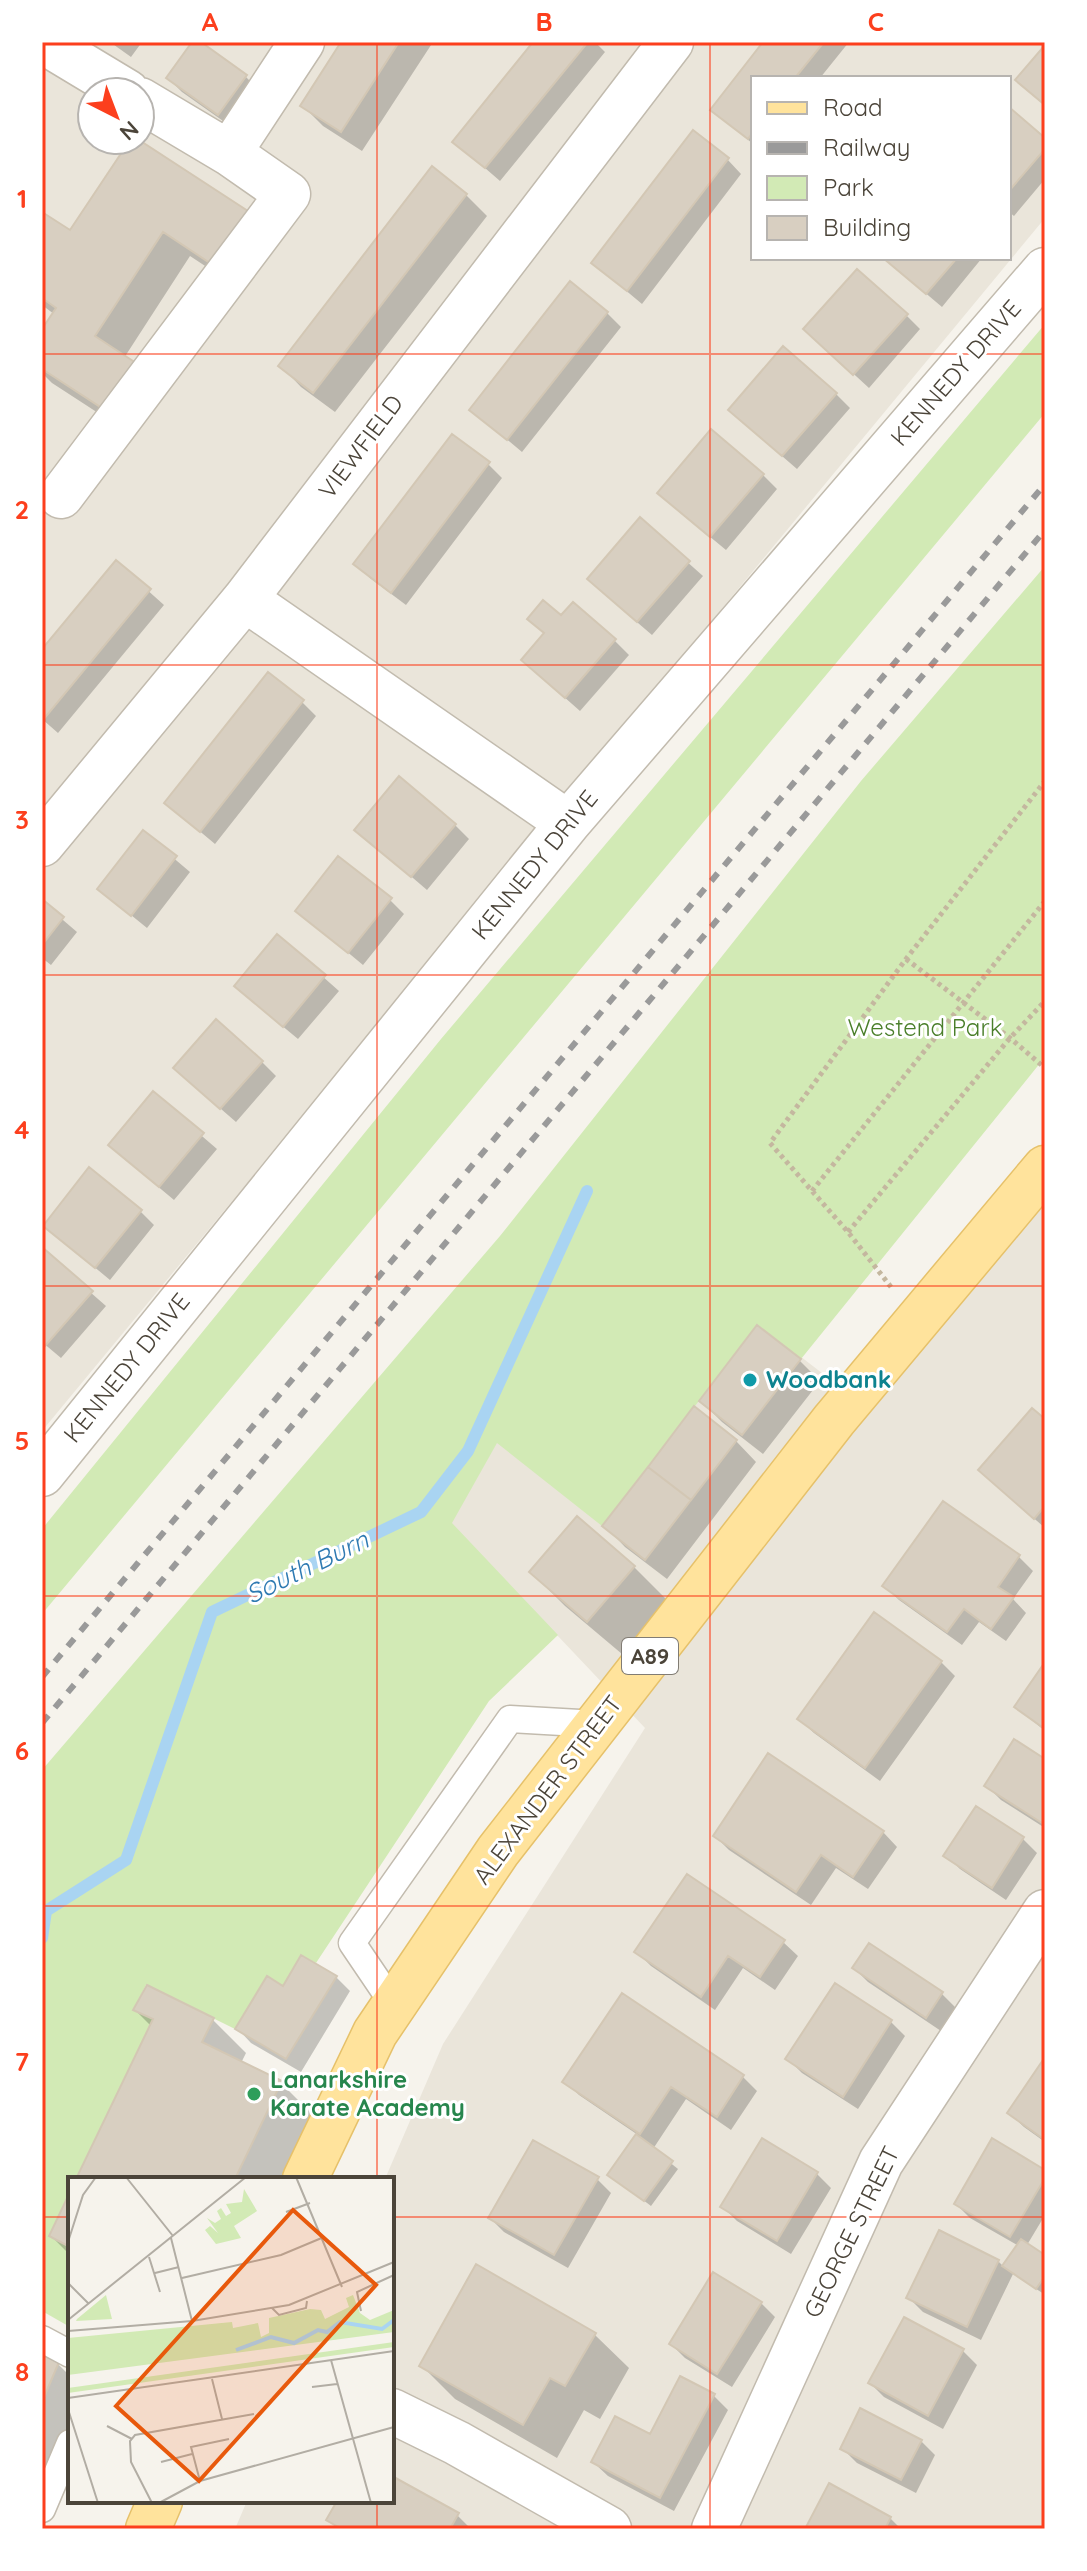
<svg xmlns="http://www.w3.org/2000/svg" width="1087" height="2571" font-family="Quicksand,sans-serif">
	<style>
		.residential { fill: #eae5da; fill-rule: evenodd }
		.green { fill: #d2eab5 }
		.shadow { fill: #0003 }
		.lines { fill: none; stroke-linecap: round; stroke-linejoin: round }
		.stream { stroke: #a9d4f2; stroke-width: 12 }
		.building { fill: #d8cfc1; stroke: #d3c7b4; stroke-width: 2 }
		.lane-casing { stroke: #c2bbae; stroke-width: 29 }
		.street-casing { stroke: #c2bbae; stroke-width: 47 }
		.primary-casing { stroke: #e6c16a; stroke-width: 47 }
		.path { stroke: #c4b79f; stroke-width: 5; stroke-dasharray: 4 4; stroke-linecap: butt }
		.lane { stroke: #fff; stroke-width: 26 }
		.street { stroke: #fff; stroke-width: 44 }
		.primary { stroke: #ffe39c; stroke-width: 44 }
		.rail { stroke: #9a9a9a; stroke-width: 6; stroke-dasharray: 10 10; stroke-linecap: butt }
		.grid { fill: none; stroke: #fc3f1d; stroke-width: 2; stroke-opacity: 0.55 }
		.culture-dot { fill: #0f9aa8; stroke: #fff; stroke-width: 3 }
		.leisure-dot { fill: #2e9e5b; stroke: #fff; stroke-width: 3 }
		.labels { text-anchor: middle; stroke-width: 6; stroke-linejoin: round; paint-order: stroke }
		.shield { fill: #fff; stroke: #817c74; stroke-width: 2 }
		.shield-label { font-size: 22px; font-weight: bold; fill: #4b4439 }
		.street-label { font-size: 24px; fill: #4b4439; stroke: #fff }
		.park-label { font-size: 24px; fill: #4a7f2a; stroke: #fff }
		.culture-label { font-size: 24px; font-weight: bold; fill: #0d838f; stroke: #fff; text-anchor: start }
		.leisure-label { font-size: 24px; font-weight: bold; fill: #27864d; stroke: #fff; text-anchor: start }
		.water-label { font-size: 26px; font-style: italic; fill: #2e7ab2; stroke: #fff }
		.inset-river { fill: none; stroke: #a9d4f2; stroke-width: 4 }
		.inset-road { fill: none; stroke: #b2ada4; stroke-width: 2 }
		.view { fill: #e8590c; fill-opacity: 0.15; stroke: #e8590c; stroke-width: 4 }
		.inset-edge { fill: none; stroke: #4b4439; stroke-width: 4 }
		.neatline { fill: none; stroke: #fc3f1d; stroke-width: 3 }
		.grid-label { font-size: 26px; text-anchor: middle; font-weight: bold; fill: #fc3f1d }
	</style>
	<rect width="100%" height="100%" fill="#f6f3ec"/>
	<path class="residential" d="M42,42H1045V218L42,1431ZM753,78H1009V258H753ZM92,92H140V140H92Z
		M1045,1169V2529H235L247,2501H392V2179H385L443,2044L645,1728L451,1523L497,1442L607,1207L853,1397Z"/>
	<path class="green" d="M1045,324V413L42,1614V1529L441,1039Z
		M1045,566V1057L801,1359L757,1326L602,1526L497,1443L452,1523L558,1635L489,1701L316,1963L301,1955L283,1986L267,1976L235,2029L146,1985L133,2010L153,2019L76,2179H70V2192L49,2236L70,2247V2327L42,2311V1770L500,1236L861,781Z"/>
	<path class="shadow" d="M110,42H142L131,57Z
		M194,42H198L246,77L260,91L233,128L182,92L168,78Z
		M344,42H433L362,151L323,126L303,106Z
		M535,42H595L605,52L500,181L455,142Z
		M766,42H849L820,78H753V144L713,110Z
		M1009,110L1045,141V179L1014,216L1009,212Z
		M133,140H136L276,241L243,291L190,256L124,358L132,435L52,383L42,373V332L54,314L42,305V214L71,233Z
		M727,159L741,174L642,304L593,263Z
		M466,195L487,216L335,412L301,387L281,366Z
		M884,258H982L942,307Z
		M607,313L621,327L522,452L472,410Z
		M906,315L920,329L869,388L820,343Z
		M836,394L850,408L797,469L745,424Z
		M488,464L502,478L406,605L370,578L356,564Z
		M763,475L777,489L726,550L674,507Z
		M640,520L703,576L652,635L603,593Z
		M116,562L164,605L58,733L42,719V652Z
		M561,618L615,641L629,655L580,711L538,674L546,635L530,619Z
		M302,702L316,716L215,844L166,803Z
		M455,825L469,839L427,890L357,830Z
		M144,833L190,872L147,928L99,889Z
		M390,900L404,914L363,965L298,911Z
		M42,902L77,932L51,965L42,958Z
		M278,937L339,991L298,1039L251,1000Z
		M262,1062L276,1076L236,1122L190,1082Z
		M153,1094L217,1149L174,1200L125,1159Z
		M140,1211L154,1225L110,1280L45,1226Z
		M42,1250L106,1306L61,1358L42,1342Z
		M799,1360L820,1381L763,1454L722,1422L701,1401Z
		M1045,1421V1528L995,1484Z
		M736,1441L756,1462L667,1579L625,1547L605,1526Z
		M943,1503L1019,1557L1033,1571L1013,1599L1026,1613L1006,1641L979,1622L962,1645L899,1600L885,1586Z
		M634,1567L668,1601L622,1654L565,1606L531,1572Z
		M941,1662L955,1676L880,1781L814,1733L799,1719Z
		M1045,1666V1731L1016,1707Z
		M1045,1761V1828L1001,1800L987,1786Z
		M977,1809L1023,1839L1037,1853L1006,1900L960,1869L946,1855Z
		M883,1832L897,1847L868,1889L836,1868L811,1905L729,1850L715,1836Z
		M783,1942L798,1956L775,1990L743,1968L715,2010L651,1966L637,1952Z
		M854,1968L942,1994L956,2008L941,2031L868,1982Z
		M336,1977L350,1991L301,2072L251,2043L237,2028L284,1988Z
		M623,1996L743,2077L757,2091L731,2130L686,2099L653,2149L678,2169L651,2206L610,2175L638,2135L579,2095L565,2081Z
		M135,2010L212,2019L246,2053L241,2063L281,2083L315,2117L284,2179H78L151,2026Z
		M891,2022L905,2036L858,2109L802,2073L788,2059Z
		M1045,2061V2142L1024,2127L1009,2113Z
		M1045,2172V2215L1027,2245L1045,2257L1044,2294L1013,2274L981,2340L923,2312L909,2298L998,2261L1004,2267L1019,2246L970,2218L956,2204Z
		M817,2174L831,2188L791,2254L737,2221L723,2207Z
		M597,2179L611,2193L568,2268L504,2232L490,2218Z
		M70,2196V2255L51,2236Z
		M761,2303L775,2317L732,2387L685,2358L671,2344Z
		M595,2335L629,2368L600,2419L584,2410L557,2458L455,2399L421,2365Z
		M963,2351L977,2365L943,2429L884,2397L870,2383Z
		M42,2357L58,2364L70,2376V2447L42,2510Z
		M714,2396L728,2410L674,2511L608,2476L593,2462L651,2437Z
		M921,2441L935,2455L916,2493L857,2463L842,2448Z
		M392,2478L457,2515L471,2529H338L328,2520L339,2501H392Z
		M890,2518L901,2529H807Z"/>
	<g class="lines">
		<path class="stream" d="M42,1938L46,1911L126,1860L212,1612L421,1512L468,1451L587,1191"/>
	</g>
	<path class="building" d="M192,42H201L247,75L218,115L166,78Z
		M341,42H399L341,132L300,106Z
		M533,42H588L485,168L452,142Z
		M763,42H824L795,78H753V132L748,139L710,110Z
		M1045,45V105L1015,80Z
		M1009,107L1045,138V149L1009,191Z
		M693,130L729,158L627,291L591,263Z
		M130,140H139L251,213L216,267L163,232L95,336L136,363L105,410L42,369V329L56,308L42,298V212L70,230Z
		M432,166L467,194L313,393L278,366Z
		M883,258H957L926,294Z
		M857,269L908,314L853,375L803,329Z
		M570,281L608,312L507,440L469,410Z
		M783,346L837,393L782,456L728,410Z
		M711,429L764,474L710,537L657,493Z
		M452,434L490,462L391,593L353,564Z
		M640,517L690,561L637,622L587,579Z
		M116,560L151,589L43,720L42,649Z
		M543,600L561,615L573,602L616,639L565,698L521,660L544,633L527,619Z
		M268,672L304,700L200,832L164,803Z
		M399,776L456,824L411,877L354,830Z
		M143,830L177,856L131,916L97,889Z
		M338,856L392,898L348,953L295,911Z
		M42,899L64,917L42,945Z
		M277,934L326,975L283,1027L234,986Z
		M216,1019L263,1061L220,1109L173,1068Z
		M153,1091L204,1133L159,1187L108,1145Z
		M89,1167L142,1210L95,1268L43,1226Z
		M42,1247L93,1291L45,1346L42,1343Z
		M757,1325L801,1359L742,1435L699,1401Z
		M694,1406L737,1440L691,1500L648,1467Z
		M1032,1408L1045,1419V1506L1034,1519L978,1470Z
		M648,1467L691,1500L645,1560L602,1526Z
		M943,1501L1020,1555L998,1587L1014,1597L991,1629L964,1609L947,1632L882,1586Z
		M577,1516L635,1566L587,1622L529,1572Z
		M874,1612L942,1661L865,1768L797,1719Z
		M1045,1662V1729L1014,1707Z
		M1014,1739L1045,1759V1819L1042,1823L984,1786Z
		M768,1753L884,1831L853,1877L821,1855L796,1892L713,1836Z
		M976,1806L1024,1837L992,1888L943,1856Z
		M687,1874L785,1940L760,1977L728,1956L701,1997L634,1952Z
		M869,1943L943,1992L926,2018L852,1968Z
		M301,1955L337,1976L286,2059L235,2029L267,1976L283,1986Z
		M835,1983L892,2020L843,2097L785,2059Z
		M147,1985L214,2018L202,2042L282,2081L235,2179H76L153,2019L133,2010Z
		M622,1993L744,2075L717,2117L671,2087L640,2134L562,2082Z
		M1045,2057V2140L1007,2113Z
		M636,2134L673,2161L644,2201L607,2175Z
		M762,2138L818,2172L777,2241L720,2207Z
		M992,2138L1045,2170V2178L1010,2237L954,2204Z
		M533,2140L599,2177L554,2255L488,2218Z
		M70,2192V2247L49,2236Z
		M939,2230L999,2260L967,2327L906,2298Z
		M1021,2239L1045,2255V2276L1036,2289L1002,2266Z
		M476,2264L596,2333L565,2386L550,2378L523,2425L419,2366Z
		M713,2272L762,2302L717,2374L669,2344Z
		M904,2317L964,2349L928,2416L868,2383Z
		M42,2355L59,2362L42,2402Z
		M680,2376L715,2394L660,2498L591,2462L615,2416L650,2434Z
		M860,2408L922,2440L901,2480L840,2449Z
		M392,2476L459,2513L450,2529H342L326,2520L337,2501H392Z
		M829,2483L891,2517L885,2529H805Z"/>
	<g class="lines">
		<defs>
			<path id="lane" d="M394,2005L352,1943L510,1719L597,1724
				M42,2339L70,2354
				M42,2509L70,2443"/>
			<path id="street" d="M44,42L127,92
				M229,153L302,42
				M61,496L288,194L229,153L140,100
				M245,599L568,823
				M42,844L245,599L671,42
				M42,1474L568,823L1045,270
				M392,2411L457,2443L609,2529
				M714,2529L881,2162L1045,1912"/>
			<path id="primary" d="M305,2179L375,2033L498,1851L834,1420L1045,1168
				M148,2529L160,2501"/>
		</defs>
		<use href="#lane" class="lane-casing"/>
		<use href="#street" class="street-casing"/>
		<use href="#primary" class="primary-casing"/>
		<path class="path" d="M906,959L1010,1038L1045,1068
			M812,1191L1045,901
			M848,1232L1010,1038L1045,1001
			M891,1287L848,1232L770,1143L906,959L1045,781"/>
		<use href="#lane" class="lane"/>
		<use href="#street" class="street"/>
		<use href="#primary" class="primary"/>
		<path class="rail" d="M42,1677L1045,484
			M42,1723L1045,530"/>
	</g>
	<path class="grid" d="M377,42V2179M710,42V2529M42,354H1045M42,665H1045M42,975H1045M42,1286H1045M42,1596H1045M42,1906H1045M42,2217H70M392,2217H1045M377,2501V2529"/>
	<circle class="culture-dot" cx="750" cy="1380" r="8"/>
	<circle class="leisure-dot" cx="254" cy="2094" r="8"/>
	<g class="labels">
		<rect class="shield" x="622" y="1638" width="56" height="36" rx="6"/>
		<g class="shield-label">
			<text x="650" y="1664">A89</text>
		</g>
		<g class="street-label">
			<text transform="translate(956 373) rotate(-49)" y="8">KENNEDY DRIVE</text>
			<text transform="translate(361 447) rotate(-53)" y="8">VIEWFIELD</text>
			<text transform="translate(535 865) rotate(-51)" y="8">KENNEDY DRIVE</text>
			<text transform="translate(127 1368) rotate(-51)" y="8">KENNEDY DRIVE</text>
			<text transform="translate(548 1790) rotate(-53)" y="8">ALEXANDER STREET</text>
			<text transform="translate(852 2232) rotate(-64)" y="8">GEORGE STREET</text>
		</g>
		<g class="park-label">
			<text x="925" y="1036">Westend Park</text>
		</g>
		<g class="culture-label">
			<text x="766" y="1388">Woodbank</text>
		</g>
		<g class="leisure-label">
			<text x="270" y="2088">Lanarkshire<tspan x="270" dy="28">Karate Academy</tspan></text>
		</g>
		<g class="water-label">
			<text transform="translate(307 1567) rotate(-26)" y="9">South Burn</text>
		</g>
	</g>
	<g transform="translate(68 2177)">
		<rect width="326" height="326" fill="#f6f3ec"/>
		<path d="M176,12L189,34L166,49L173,61L148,67L137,53L142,49L150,56L139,41L147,46L153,42L149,34L153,31L158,39L163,36L158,27L174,25ZM38,118L44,142L8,144L9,142ZM285,118L292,136L302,143L326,133V155L0,198V161L164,145L165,151L190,146L193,160L201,156V141L242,132L253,133L257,142L281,130L278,121ZM326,165V170L0,216V211Z" fill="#d2eab5"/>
		<path class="inset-river" d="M168,173L203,160L226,166L250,153L259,155L272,145L314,152L326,143"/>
		<path class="inset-road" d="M58,0L105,59M228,0L274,110M218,35L242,26M103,61L124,144M0,65L15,18L28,0M81,80L92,115M87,96L111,90M114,101L213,78L256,60M0,106L21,127M204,131L211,138L238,131L239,124M293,134L289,115L326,98M0,143L178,0M0,154L124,144L221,128L326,85M263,183L303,326M144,202L154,242M244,210L269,207M0,221L326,174M0,232L30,326M39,249L64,262M93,285L124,277M132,304L123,270L161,262M84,326L63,285L62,264L67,258L186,237M91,326L132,304L326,250"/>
		<path class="view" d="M225,33L308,108L131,304L48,229Z"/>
		<rect width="326" height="326" class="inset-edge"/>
	</g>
	<rect width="1087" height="2571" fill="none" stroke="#ffffff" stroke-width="88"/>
	<rect x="751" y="76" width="260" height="184" fill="#ffffff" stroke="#b7b4b0" stroke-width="2"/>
	<rect x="767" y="102" width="40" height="12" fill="#ffe39c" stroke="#b7b4b0" stroke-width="2"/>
	<text x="823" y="116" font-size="24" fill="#4b4439">Road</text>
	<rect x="767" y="142" width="40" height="12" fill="#9a9a9a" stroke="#b7b4b0" stroke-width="2"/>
	<text x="823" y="156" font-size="24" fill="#4b4439">Railway</text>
	<rect x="767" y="176" width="40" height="24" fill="#d2eab5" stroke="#b7b4b0" stroke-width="2"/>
	<text x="823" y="196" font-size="24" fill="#4b4439">Park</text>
	<rect x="767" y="216" width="40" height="24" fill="#d8cfc1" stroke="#b7b4b0" stroke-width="2"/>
	<text x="823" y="236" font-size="24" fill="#4b4439">Building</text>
	<g transform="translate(116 116) rotate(138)"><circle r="38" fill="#ffffff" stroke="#b7b4b0" stroke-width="2"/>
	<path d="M0-6L14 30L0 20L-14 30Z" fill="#fc3f1d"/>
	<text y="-12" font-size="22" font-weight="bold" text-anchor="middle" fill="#4b4439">N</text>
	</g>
	<rect x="44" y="44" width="999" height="2483" class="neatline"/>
	<g class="grid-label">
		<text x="210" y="31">A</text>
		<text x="544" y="31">B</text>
		<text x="876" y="31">C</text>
		<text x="22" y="208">1</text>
		<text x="22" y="519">2</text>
		<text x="22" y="829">3</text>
		<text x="22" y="1139">4</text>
		<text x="22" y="1450">5</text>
		<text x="22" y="1760">6</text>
		<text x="22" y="2071">7</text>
		<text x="22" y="2381">8</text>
	</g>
</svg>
